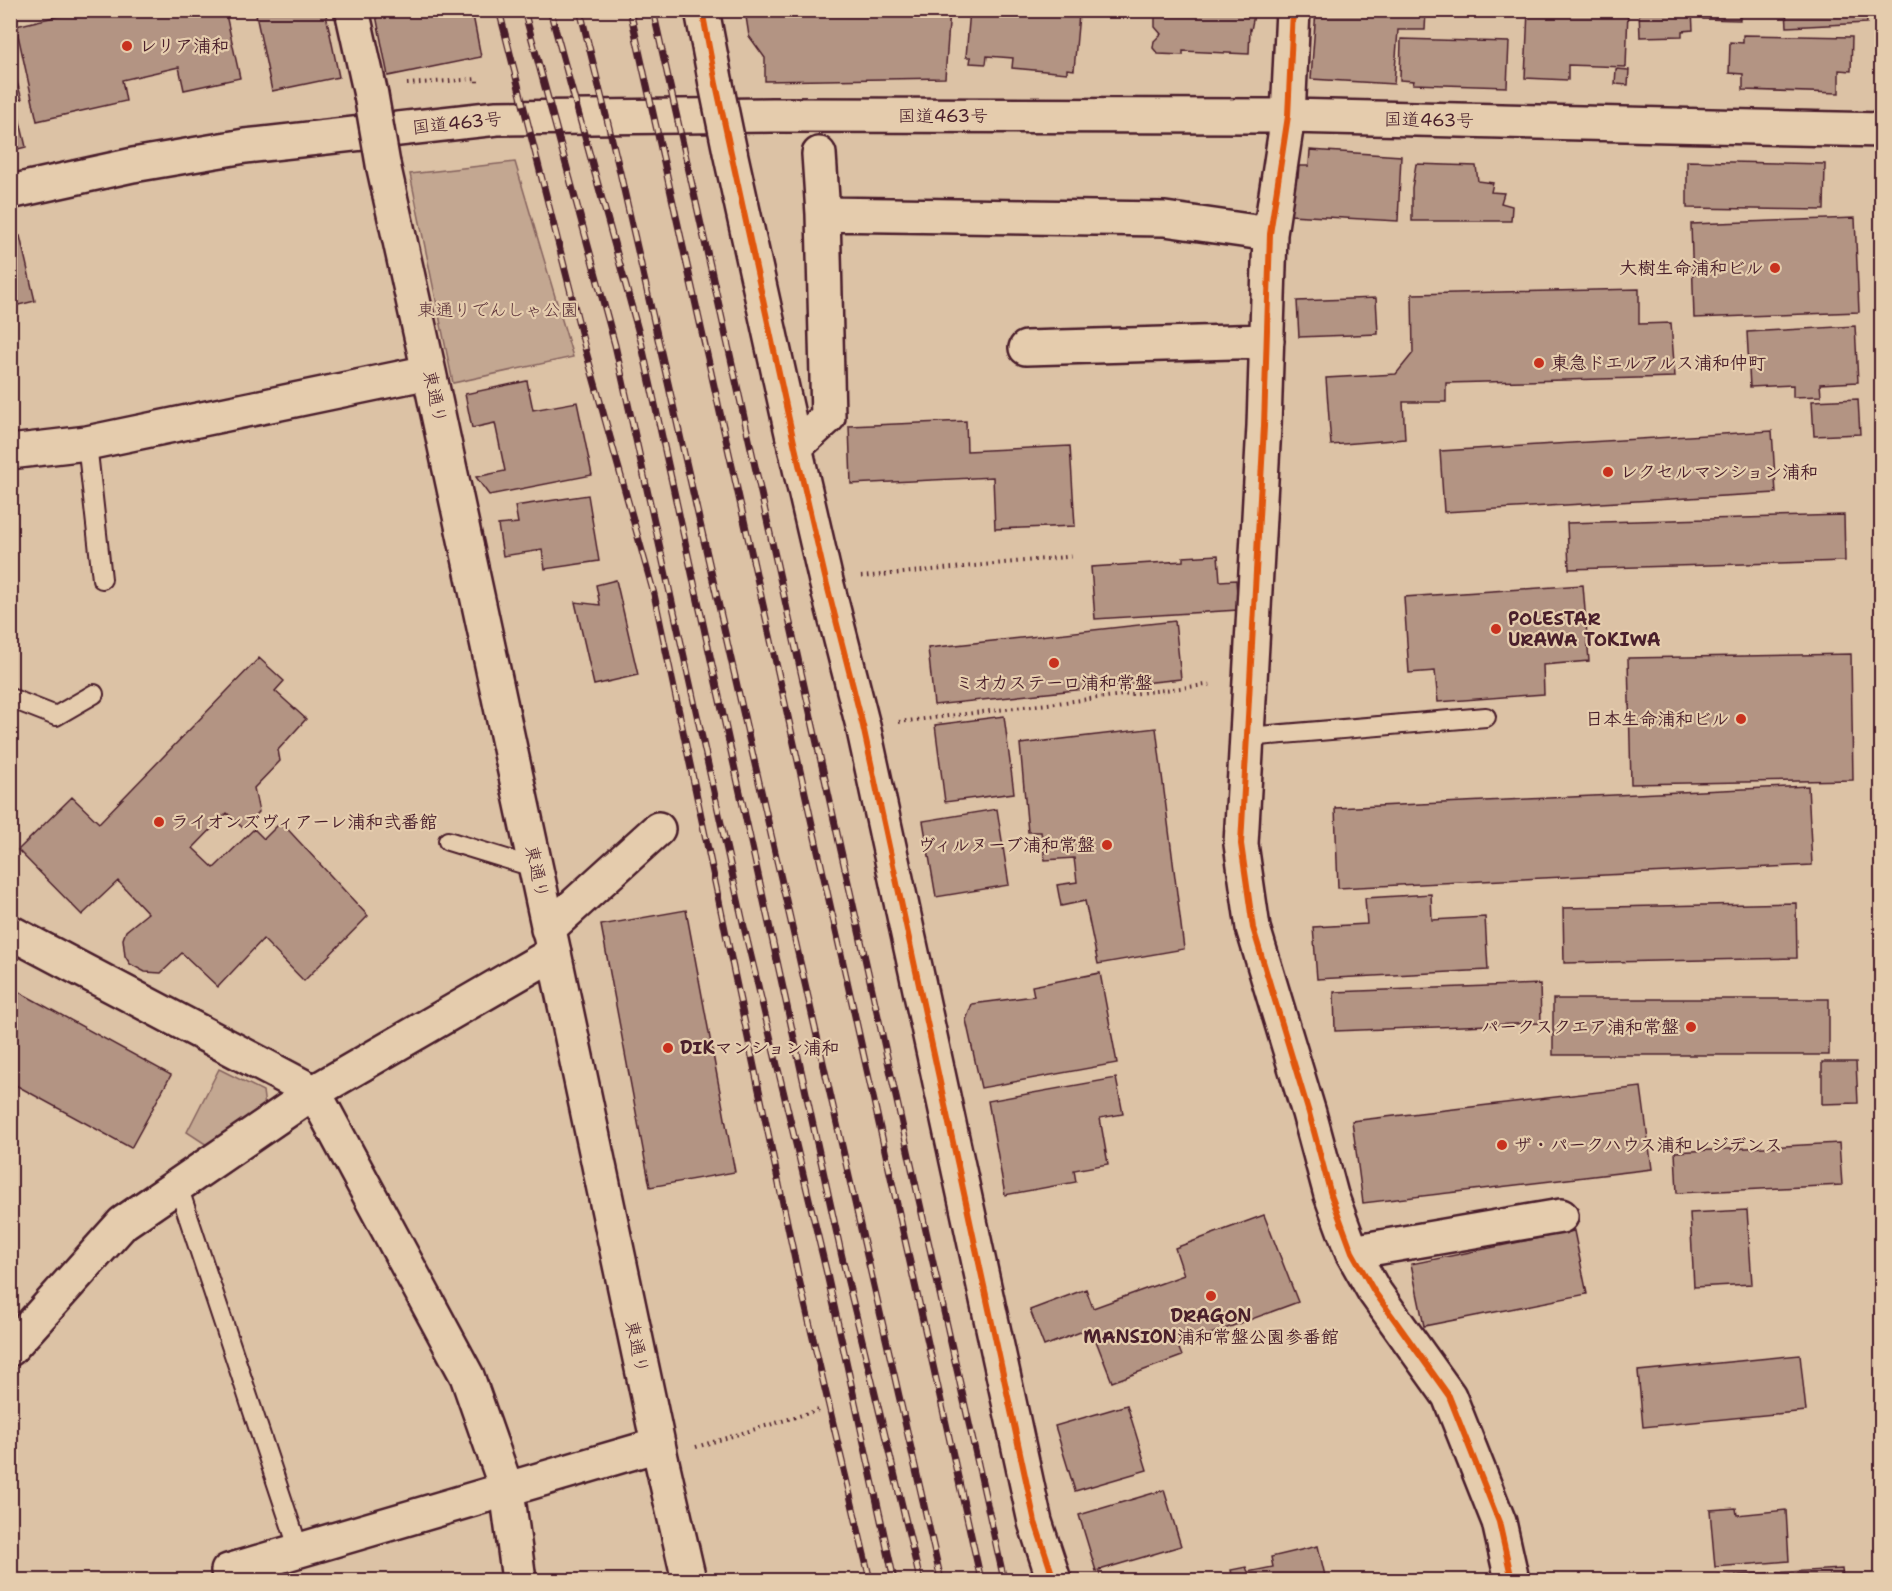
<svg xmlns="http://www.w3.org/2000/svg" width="1892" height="1591" font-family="'Shantell Sans','Klee One',sans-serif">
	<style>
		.green { fill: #c3a791; stroke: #86635e; stroke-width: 1.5 }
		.building { fill: #b39483; stroke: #4a1f2b; stroke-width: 1.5 }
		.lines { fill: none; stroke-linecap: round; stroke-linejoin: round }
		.service-casing { stroke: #4a1f2b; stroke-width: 22 }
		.minor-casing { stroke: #4a1f2b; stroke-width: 38 }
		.tertiary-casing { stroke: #4a1f2b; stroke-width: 38 }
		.trunk-casing { stroke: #4a1f2b; stroke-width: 38 }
		.path { stroke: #4a1f2b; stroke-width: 4; stroke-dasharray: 1.5 4.5; stroke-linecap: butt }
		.service { stroke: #e5ccad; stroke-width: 18 }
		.minor { stroke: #e5ccad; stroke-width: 33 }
		.tertiary { stroke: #e5ccad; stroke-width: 33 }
		.trunk { stroke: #e5ccad; stroke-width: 33 }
		.rail-casing { stroke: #4a1f2b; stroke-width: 7 }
		.rail { stroke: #e5ccad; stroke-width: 4.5; stroke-dasharray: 14; stroke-linecap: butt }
		.minor-bridge-casing { stroke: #4a1f2b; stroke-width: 38; stroke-linecap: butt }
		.tertiary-bridge-casing { stroke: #4a1f2b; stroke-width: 38; stroke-linecap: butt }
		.minor-bridge { stroke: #e5ccad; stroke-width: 33 }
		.tertiary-bridge { stroke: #e5ccad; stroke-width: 33 }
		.cycleway-casing { stroke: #e5ccad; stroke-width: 10 }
		.cycleway { stroke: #e0560e; stroke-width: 6 }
		.poi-dot { fill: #c8321e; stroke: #e5ccad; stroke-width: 2 }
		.labels { text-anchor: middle; stroke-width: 4.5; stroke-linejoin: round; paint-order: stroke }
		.poi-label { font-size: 18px; font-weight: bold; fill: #4a1f2b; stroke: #e5ccad; text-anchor: start }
		.street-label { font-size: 18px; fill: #4a1f2b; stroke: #e5ccad }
		.park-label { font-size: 18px; fill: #5c333a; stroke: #e5ccad }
	</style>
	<rect width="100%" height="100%" fill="#dcc2a5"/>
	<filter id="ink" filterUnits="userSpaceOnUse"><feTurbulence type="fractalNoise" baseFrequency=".0167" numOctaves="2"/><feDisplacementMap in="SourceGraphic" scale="12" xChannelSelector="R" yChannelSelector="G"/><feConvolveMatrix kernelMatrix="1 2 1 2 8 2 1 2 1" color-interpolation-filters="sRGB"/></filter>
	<g filter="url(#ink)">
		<path class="green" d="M515,162L573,357L453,383L410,174Z
			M219,1069L263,1091L265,1107L210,1147L187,1132Z"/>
		<path class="building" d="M84,10H225L240,78L184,90L179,67L122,80L126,101L37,121L16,26Z
			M255,10H325L339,77L272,91Z
			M375,10H472L481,57L388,76Z
			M745,10H950L945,78L765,81V58L749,36Z
			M970,10H1037L1079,14L1074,70L1067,69V73L1012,68L1013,58L987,56L986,64L970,63L971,57H966Z
			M1155,10H1255L1251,30L1250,29L1249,54L1183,51V55L1158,54L1153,48L1154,41L1161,34L1155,27Z
			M1316,10H1426L1425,30H1398L1394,84L1311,79Z
			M1528,10H1628L1626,67L1568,65V80L1525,78Z
			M1639,10H1692L1693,30L1682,31V36L1640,37Z
			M1703,10H1740V20L1703,19Z
			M1786,10H1866L1867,23L1787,27Z
			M1743,35L1852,37L1851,71L1839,70V93L1743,90V74L1729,73L1730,42L1743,43Z
			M1401,39L1509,42L1507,87L1413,84L1414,81L1400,80Z
			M10,59L22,99L10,102Z
			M1616,69L1629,70L1628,85L1615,84Z
			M18,113L26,147L10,151V115Z
			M1310,150L1401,156L1398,221L1290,215L1293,177H1298L1299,166H1309Z
			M1687,161L1825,164L1824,210L1687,208Z
			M1416,164L1476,166L1478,181L1493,183L1491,192L1504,193L1501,203L1512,206L1511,221H1412V188Z
			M1855,218L1859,312L1694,318L1691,224Z
			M20,236L35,301L10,307V238Z
			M1639,289V324L1671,323L1675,377L1446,383V402H1403L1405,439L1331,445L1326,378L1396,374L1413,353L1412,294Z
			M1376,298L1378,334L1299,337L1297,301Z
			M1855,326L1858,382L1820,384L1821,396L1793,397V385L1750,387L1747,332Z
			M527,381L533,410L577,402L592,475L489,495L476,477L505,471L495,423L472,428L465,394Z
			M1858,399L1860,434L1814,436L1812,401Z
			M966,421L967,451L1070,446L1075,526L995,529L993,477L851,484L849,426Z
			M1772,431L1776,493L1444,512L1440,451Z
			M588,495L599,561L545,569L542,550L503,556L498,525L518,523L515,506Z
			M1844,515L1845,561L1569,569L1567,523Z
			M1218,555L1220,581L1236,580L1238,610L1095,619L1091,567L1183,561V557Z
			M616,580L638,675L594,685L575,602L600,605L596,585Z
			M1583,585L1589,661L1543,665L1544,694L1438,702L1435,671L1409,673L1404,597Z
			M1175,621L1181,679L934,705L928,648Z
			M1851,654L1853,780L1631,784L1628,658Z
			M259,658L284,681L275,691L306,719L278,750L280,761L254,788L259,812L243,828L227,813L193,848L214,868L254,829L264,839L281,822L368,916L304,981L263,939L218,987L182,953L161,973L145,972L130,964L125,956L123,939L126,931L148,913L118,881L82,915L18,850L72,797L99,823Z
			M1004,716L1014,793L945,802L935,725Z
			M1156,728L1184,949L1098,964L1085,901L1061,906L1057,885L1077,882L1074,858L1045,860L1041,832H1028L1020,744Z
			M1808,786L1812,865L1338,888L1335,808Z
			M997,809L1009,885L936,897L923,821Z
			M1431,894L1432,920L1485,917L1488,970L1317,979L1313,927L1367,924L1365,898Z
			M1796,903L1797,958L1564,963L1563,908Z
			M686,910L735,1172L650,1187L601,925Z
			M1100,973L1117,1063L981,1088L966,1020L972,1004L1034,996L1032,986Z
			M1540,984L1541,1023L1335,1031L1334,992Z
			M10,987L171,1075L131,1148L10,1082Z
			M1553,999H1829V1055H1553Z
			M1822,1062H1856L1858,1103L1822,1104Z
			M1116,1078L1123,1114L1100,1118L1108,1164L1074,1170L1076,1182L1005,1195L988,1101Z
			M1641,1087L1652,1169L1363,1203L1352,1121Z
			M1839,1143L1842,1185L1677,1193L1675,1152Z
			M1747,1210L1752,1284L1694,1287L1690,1213Z
			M1264,1215L1298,1302L1178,1346L1182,1356L1112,1382L1091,1328L1044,1346L1030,1310L1086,1289L1093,1308L1184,1275L1175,1248Z
			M1574,1231L1587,1294L1424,1326L1411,1264Z
			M1800,1355L1806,1411L1643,1427L1638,1371Z
			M1127,1405L1147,1470L1075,1491L1055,1426Z
			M1164,1490L1181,1546L1096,1571L1079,1515Z
			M1736,1508L1737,1515L1786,1510L1789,1561L1715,1567L1710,1510Z
			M1318,1546L1326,1580H1226L1233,1579L1231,1570L1246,1567L1248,1572L1273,1567L1271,1557Z
			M1842,1569L1843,1580H1668V1579Z"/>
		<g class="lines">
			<defs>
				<path id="service" d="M87,443L102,579
					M10,698L56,716L94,694
					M1247,737L1486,717
					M448,841L536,868
					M178,1186L299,1550"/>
				<path id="minor" d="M352,10L371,95
					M1293,10L1288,116L1270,234L1264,426L1241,844L1253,928L1309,1113L1331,1195L1352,1252L1374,1291L1449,1396L1499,1522L1512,1580
					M823,214L1165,219L1270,234
					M1026,348L1267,341
					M795,447L828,417L823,214L819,154
					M10,452L87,443L429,372
					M548,929L658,829
					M10,932L314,1092L467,1376L507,1490L519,1580
					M1352,1252L1561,1216
					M10,1349L123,1223L314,1092L554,953L429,372L383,164
					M228,1571L658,1445"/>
				<path id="tertiary" d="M702,10L716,84
					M730,152L795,447L826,581L863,726L1035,1522L1054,1580
					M554,953L661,1458L689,1580"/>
				<path id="trunk" d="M10,192L133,165L245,146L497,118L772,115L1288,116L1882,130"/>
			</defs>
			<use href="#service" class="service-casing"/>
			<use href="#minor" class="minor-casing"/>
			<use href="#tertiary" class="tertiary-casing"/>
			<use href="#trunk" class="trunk-casing"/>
			<path class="path" d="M407,84L477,79V83
				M861,577L1076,556
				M899,722L1214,684
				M696,1447L822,1409"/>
			<use href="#service" class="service"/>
			<use href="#minor" class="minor"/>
			<use href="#tertiary" class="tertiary"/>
			<use href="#trunk" class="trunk"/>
			<defs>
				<path id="rail" d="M499,10L585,348L654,594L799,1279L870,1580
					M524,10L615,345L744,927L827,1274L894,1580
					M550,10L641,341L842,1257L920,1580
					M580,10L619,168L941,1580
					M630,10L981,1580
					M653,10L1004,1580"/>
			</defs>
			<use href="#rail" class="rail-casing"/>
			<use href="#rail" class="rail"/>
			<defs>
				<path id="minor-bridge" d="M371,95L383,164"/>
				<path id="tertiary-bridge" d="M716,84L730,152"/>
			</defs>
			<use href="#minor-bridge" class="minor-bridge-casing"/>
			<use href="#tertiary-bridge" class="tertiary-bridge-casing"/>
			<use href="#minor-bridge" class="minor-bridge"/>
			<use href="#tertiary-bridge" class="tertiary-bridge"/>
			<defs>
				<path id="cycleway" d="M702,10L716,84L795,447L826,581L863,726L1035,1522L1054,1580
					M1293,10L1288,116L1270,234L1264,426L1241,844L1253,928L1309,1113L1331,1195L1352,1252L1374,1291L1449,1396L1499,1522L1512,1580"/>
			</defs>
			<use href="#cycleway" class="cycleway-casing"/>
			<use href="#cycleway" class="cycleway"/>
		</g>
	</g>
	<g class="poi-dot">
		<circle cx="127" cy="46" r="6"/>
		<circle cx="1775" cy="268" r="6"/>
		<circle cx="1539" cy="363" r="6"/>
		<circle cx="1608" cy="472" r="6"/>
		<circle cx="1496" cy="629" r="6"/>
		<circle cx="1054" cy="663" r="6"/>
		<circle cx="1741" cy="719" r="6"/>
		<circle cx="159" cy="822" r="6"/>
		<circle cx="1107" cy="845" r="6"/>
		<circle cx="1691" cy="1027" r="6"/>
		<circle cx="668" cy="1048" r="6"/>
		<circle cx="1502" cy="1145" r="6"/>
		<circle cx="1211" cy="1296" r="6"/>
	</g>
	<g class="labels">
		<g class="poi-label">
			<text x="139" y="52">レリア浦和</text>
			<text x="1763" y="274" text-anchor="end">大樹生命浦和ビル</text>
			<text x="1551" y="369">東急ドエルアルス浦和仲町</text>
			<text x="1620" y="478">レクセルマンション浦和</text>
			<text x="1508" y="625">POLESTAR<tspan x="1508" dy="21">URAWA TOKIWA</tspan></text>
			<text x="1054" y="689" text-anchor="middle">ミオカステーロ浦和常盤</text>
			<text x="1729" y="725" text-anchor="end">日本生命浦和ビル</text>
			<text x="171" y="828">ライオンズヴィアーレ浦和弐番館</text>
			<text x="1095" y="851" text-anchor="end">ヴィルヌーブ浦和常盤</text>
			<text x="1679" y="1033" text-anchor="end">パークスクエア浦和常盤</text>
			<text x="680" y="1054">DIKマンション浦和</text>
			<text x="1514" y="1151">ザ・パークハウス浦和レジデンス</text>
			<text x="1211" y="1322" text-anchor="middle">DRAGON<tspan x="1211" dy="21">MANSION浦和常盤公園参番館</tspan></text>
		</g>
		<g class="street-label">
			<text x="943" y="122">国道463号</text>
			<text transform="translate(1429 120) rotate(1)" y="6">国道463号</text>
			<text transform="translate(457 123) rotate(-6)" y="6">国道463号</text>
			<text transform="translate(435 397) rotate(78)" y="6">東通り</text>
			<text transform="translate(537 872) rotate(78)" y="6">東通り</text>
			<text transform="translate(637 1347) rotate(78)" y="6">東通り</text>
		</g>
		<g class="park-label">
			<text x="498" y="316">東通りでんしゃ公園</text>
		</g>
	</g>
	<rect width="1892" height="1591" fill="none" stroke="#e5ccad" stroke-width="36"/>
	<rect x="18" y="18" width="1856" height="1555" fill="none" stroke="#4a1f2b" stroke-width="2" filter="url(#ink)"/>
</svg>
